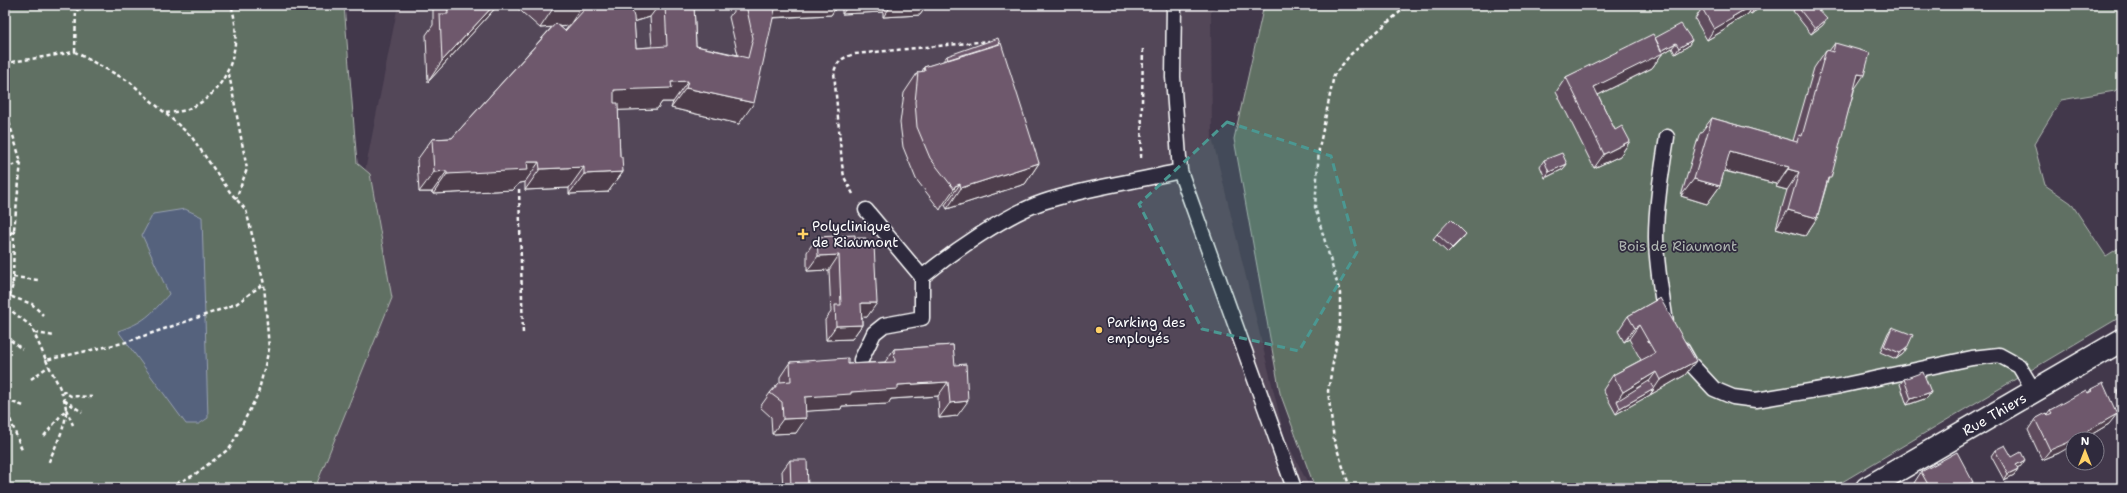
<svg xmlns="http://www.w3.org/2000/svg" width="2127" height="493" font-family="'Shantell Sans',sans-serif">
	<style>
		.built { fill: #534658 }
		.green { fill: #616f64; stroke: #b0b7b2 }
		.water { fill: #54627d; stroke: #98a1b1 }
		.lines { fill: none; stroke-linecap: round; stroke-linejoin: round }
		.service-casing { stroke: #fff; stroke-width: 17 }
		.tertiary-casing { stroke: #fff; stroke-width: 25 }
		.path { stroke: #fff; stroke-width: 2.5; stroke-dasharray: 4 3; stroke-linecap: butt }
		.service { stroke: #2f2a3d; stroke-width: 14 }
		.tertiary { stroke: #2f2a3d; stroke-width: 22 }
		.wall { fill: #5f4c5d; stroke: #fff; fill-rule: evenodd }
		.shaded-wall { fill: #4d3e4c; stroke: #fff }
		.building { fill: #6e586c; stroke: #fff }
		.marked { fill: #4b9892; fill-opacity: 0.2; stroke: #4b9892; stroke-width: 3; stroke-dasharray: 8 5; stroke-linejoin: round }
		.poi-dot { fill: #ffd166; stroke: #2f2a3d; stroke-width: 1.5 }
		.labels { text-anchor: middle; stroke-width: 3.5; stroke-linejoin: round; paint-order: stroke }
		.poi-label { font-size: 14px; fill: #fff; stroke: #2f2a3d; text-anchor: start }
		.park-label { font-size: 14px; fill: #b0b7b2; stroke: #2f2a3d }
		.street-label { font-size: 14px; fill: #fff; stroke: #2f2a3d }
	</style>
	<rect width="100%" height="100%" fill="#42384b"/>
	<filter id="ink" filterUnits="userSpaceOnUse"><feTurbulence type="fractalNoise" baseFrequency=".025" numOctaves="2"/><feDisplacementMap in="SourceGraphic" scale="8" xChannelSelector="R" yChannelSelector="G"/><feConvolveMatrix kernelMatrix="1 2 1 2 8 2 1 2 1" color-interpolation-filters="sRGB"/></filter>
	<g filter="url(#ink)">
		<path class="built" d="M398,5H1217L1211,12L1212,137L1285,438L1310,488H308L362,186Z"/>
		<path class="green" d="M5,5H344L357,163L370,174L392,298L315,488H5Z
			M1264,5H2122V84L2115,91L2061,100L2034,144L2045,185L2071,203L2106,256L2122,246V316L1832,488H1315L1280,393L1234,139Z"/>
		<path class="water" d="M185,209L202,217L208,418L199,424H186L118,331C145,322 150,315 169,294L142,235L153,214Z"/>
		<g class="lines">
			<defs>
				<path id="service" d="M1174,5L1173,77L1180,171L1294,488
					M866,210L922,277C954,251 1005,215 1043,202C1088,187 1134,182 1180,171
					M1666,323C1662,294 1656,266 1656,237C1656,204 1662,170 1667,137
					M1682,349L1690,363L1714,389L1733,397L1756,400L1840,386L1972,358L1999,355L2019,366L2034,391
					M861,360L874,333L884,325L922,318V277"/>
				<g id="tertiary">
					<path id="s1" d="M1867,488L2122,340"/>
				</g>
			</defs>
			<use href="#service" class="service-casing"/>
			<use href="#tertiary" class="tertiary-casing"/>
			<path class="path" d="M77,11L80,5
				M75,52L76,5
				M5,63L75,52L130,82L191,136L230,192L246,210L264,284L269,349L258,394L230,448L194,475L167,488
				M229,74L247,169L236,199
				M5,109L21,162L14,230L5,239
				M166,113C173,112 181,112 188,109C229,93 244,44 231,5
				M1141,158L1143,47
				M5,168L21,162
				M519,189L523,335
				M853,194L844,177L842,164L834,72C837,61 843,57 855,54L989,41
				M14,230L13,284L8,304L9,309L31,326L46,360L123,343L205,315L236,304L263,284
				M13,277L38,280
				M5,278L13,281
				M5,288L13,284
				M5,300L12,297L32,304L43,315
				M35,333L55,336
				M5,335L9,309
				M5,336L22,349
				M46,360C53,376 64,391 66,409C67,426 54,448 48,464
				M31,379L49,366
				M62,391L71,396L92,397
				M5,399L10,419L22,450
				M6,400L24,406
				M64,400L82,412
				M5,424L9,416
				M44,436L66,409L73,425
				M1350,488L1334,440L1328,391L1340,323V293L1315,207L1319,149L1334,75L1351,54L1408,5"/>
			<use href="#service" class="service"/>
			<use href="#tertiary" class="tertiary"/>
		</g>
		<path class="wall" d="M433,5H498L428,82L426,35L433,25Z
			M514,5H694L696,46L738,55L729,17L734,10V5H927L920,15L883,17V12L842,14V6H837L831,15L773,18L739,124L671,108L673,102H662L657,109L618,110L620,157L623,172L608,192L569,194V188L525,190V182L519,183L513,190L433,194L432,192H419L417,160L432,139L452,138L552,27L540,28ZM650,17L652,47L636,48L634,22ZM569,26L565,31L560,27Z
			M1708,5H1761L1758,9L1751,14L1749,12L1748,14L1728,26L1726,29L1707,40L1695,19L1702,8Z
			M1787,5H1794L1790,9Z
			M1797,6L1823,25L1811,34L1793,11Z
			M1655,38L1692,40L1688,46L1675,54L1672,48L1662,54L1652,68L1598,95L1615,130L1630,141L1620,156L1594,168L1556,92L1566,77Z
			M1835,43L1854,91L1817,218L1805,236L1776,228L1787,190L1776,187V184L1724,171L1720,186L1707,204L1681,196L1699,135L1712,118L1793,141L1814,68L1826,50L1829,51Z
			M947,56L1039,163L1025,184L947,209L945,205L942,206L940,210L916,179L903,147L900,123L904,93L918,72H922L924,67L942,62Z
			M1544,160L1567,164L1563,169L1545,178L1540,166Z
			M1437,234L1462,239L1448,253L1433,239Z
			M817,237L855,238L867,317H862V325L852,339L826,340L825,320L831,312L829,270L807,271V252Z
			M1660,298L1685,375L1616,414L1603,390L1613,375L1641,360L1629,339L1624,342L1618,331L1628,316Z
			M1892,327L1903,354L1896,359L1880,352L1888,333Z
			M953,345L957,416L939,418L938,396L891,399L888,404L842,406L841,409L806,411L796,433L772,434L771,417L760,407L770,393L780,382V377L790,362L848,364L885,362L894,349Z
			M1904,379L1931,392L1927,398L1907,405L1900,384Z
			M2122,385V401L2117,392L2121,386Z
			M2091,389L2109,424L2084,439H2073L2059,453L2042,460L2028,430L2035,419L2047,414L2050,410L2089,392Z
			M1995,450L2012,457L2021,466L2018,467L2014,475L2004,480L1991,456Z
			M790,460L808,488H783L782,471Z
			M1921,472L1973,482L1969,488H1917L1914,483Z"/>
		<path class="shaded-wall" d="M494,5H498L428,82L442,61Z
			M583,5L569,26L540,28L554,7Z
			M636,5H659L650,17L616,27L631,7Z
			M772,5H843L842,6H837L831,15L763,18Z
			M849,5H888L883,12L842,14Z
			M892,5H927L920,15L883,17Z
			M1752,5H1754L1748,14L1728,26L1726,29L1707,40L1714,29L1732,17Z
			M1760,5H1761L1758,9L1751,14L1755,8Z
			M1827,19L1823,25L1811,34L1815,29Z
			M1692,40L1688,46L1675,54L1679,48Z
			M1676,43L1672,48L1662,54L1652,68L1584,102L1594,87Z
			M1858,74L1864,75L1852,93Z
			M688,81L673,102H662L657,109L599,111L614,90L671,82Z
			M686,88L754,103L739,124L671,108Z
			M1630,141L1620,156L1594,168L1604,154Z
			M1730,151L1789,167L1776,184L1718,169Z
			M527,162H539L525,182L519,183L513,190L433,194L447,174Z
			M1039,163L1025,184L947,209L961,188Z
			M1567,164L1563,169L1545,178L1549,172Z
			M584,167L569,188L525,190L540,169Z
			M1788,169L1799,172L1787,190L1776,187Z
			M447,171L432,192H419L434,172Z
			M623,172L608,192L569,194L584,174Z
			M1694,179L1720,186L1707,204L1681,196Z
			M960,184L945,205L942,206L954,189L955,186Z
			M1788,210L1817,218L1805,236L1776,228Z
			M1466,234L1462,239L1448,253L1452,248Z
			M839,255L829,270L807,271L818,256Z
			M861,303H877L867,317L851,318Z
			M862,325L852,339L826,340L836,326Z
			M1639,325L1629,339L1624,342L1635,328Z
			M1907,348L1903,354L1896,359L1900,353Z
			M1696,361L1685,375L1650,395L1660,380Z
			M1656,372L1645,387L1617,401L1623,392Z
			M948,382L938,396L891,399L888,404L842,406L841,409L795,412L805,397L851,392L898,385Z
			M1654,389L1650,395L1616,414L1620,408Z
			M1931,392L1927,398L1907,405L1911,399Z
			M968,401L957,416L939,418L950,403Z
			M2117,414L2109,424L2084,439H2073V445L2059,453L2042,460L2050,450Z
			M806,418L796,433L772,434L783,419Z
			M2025,460L2021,466L2012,470L2016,465Z
			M2018,469L2014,475L2004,480L2008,474Z
			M1973,482L1969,488H1962Z"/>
		<path class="building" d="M447,5H494L442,61L440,14H448Z
			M551,5H636L631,7L634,17L636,48L667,46L665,5H694L696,46L748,58L753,38L746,5H776L754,103L686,88L688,81L671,82L672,88L614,90V103H618L620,157H622L623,172L584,174V167L540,169L539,162H527L528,170L447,174V171L434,172L432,139L452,138L556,23L565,31L584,10L583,5L554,7Z
			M1708,5H1752L1732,17L1733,18L1714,29L1702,8Z
			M1754,5H1760L1755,8L1753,6Z
			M1798,5H1814L1827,19L1815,29L1797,6Z
			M1681,24L1692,40L1679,48L1676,43L1661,51L1655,38Z
			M1653,34L1663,53L1594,87L1615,130L1622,126L1630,141L1604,154L1566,77Z
			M998,38L1000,44L948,60L947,56Z
			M1001,43L1039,163L961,188L960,184L955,186L954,189L930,158L917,127L915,102L918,72L925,71L924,67Z
			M1835,43L1870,53L1864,75L1858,74L1831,178H1828L1817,218L1788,210L1799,172L1788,169L1789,167L1730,151L1720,186L1694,179L1712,118L1797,142L1799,135L1802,136L1826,50L1833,52Z
			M1562,153L1567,164L1549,172L1544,160Z
			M1451,219L1466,234L1452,248L1437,234Z
			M855,235V246L874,245L877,303H861L862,325L836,326L835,305H841L839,255L818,256L817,237Z
			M855,238H866V246H855Z
			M1660,298L1696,361L1660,380L1656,372L1623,392L1613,375L1655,353L1639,325L1635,328L1628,316Z
			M1892,327L1913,335L1907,348L1900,353L1884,346Z
			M953,345L955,365L966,364L968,401L950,403L948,382L898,385V389L851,392V394L805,397L806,418L783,419L782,402L770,393L780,382L791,381L790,362L848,358V364L895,362L894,349Z
			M1923,372L1931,392L1911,399L1904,379Z
			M1649,381L1654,389L1620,408L1617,401Z
			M2103,383L2117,414L2067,443L2050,450L2035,419L2046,413L2048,415L2052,413L2050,410L2086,390L2088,393L2092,391L2091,389Z
			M2005,445L2012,457L2021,452L2025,460L2016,465L2018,469L2008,474L1995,450Z
			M1957,452L1973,482L1962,488H1930L1921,472Z
			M790,460H807L808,488H791Z"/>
	</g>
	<path class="marked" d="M1227,122L1331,156L1357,252L1299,351L1202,329L1139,204Z"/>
	<g class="poi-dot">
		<path d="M801 228h4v4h4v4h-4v4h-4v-4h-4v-4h4z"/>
		<circle cx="1099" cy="330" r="4"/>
	</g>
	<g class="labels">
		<g class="poi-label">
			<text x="812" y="231">Polyclinique<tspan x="812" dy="16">de Riaumont</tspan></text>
			<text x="1107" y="327">Parking des<tspan x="1107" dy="16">employés</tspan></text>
		</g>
		<g class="park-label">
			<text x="1678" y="251">Bois de Riaumont</text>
		</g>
		<g class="street-label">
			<text dy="5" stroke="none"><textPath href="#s1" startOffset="147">Rue Thiers</textPath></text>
		</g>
	</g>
	<rect width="2127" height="493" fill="none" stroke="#2f2a3d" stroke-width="20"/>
	<rect x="10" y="10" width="2107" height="473" fill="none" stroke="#fff" stroke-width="1.5" filter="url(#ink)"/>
	<g transform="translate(2085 451)"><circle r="19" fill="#2f2a3d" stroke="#827f8b"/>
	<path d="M0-3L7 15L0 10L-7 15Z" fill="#ffd166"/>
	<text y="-6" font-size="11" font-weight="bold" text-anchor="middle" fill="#ffffff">N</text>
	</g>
</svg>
